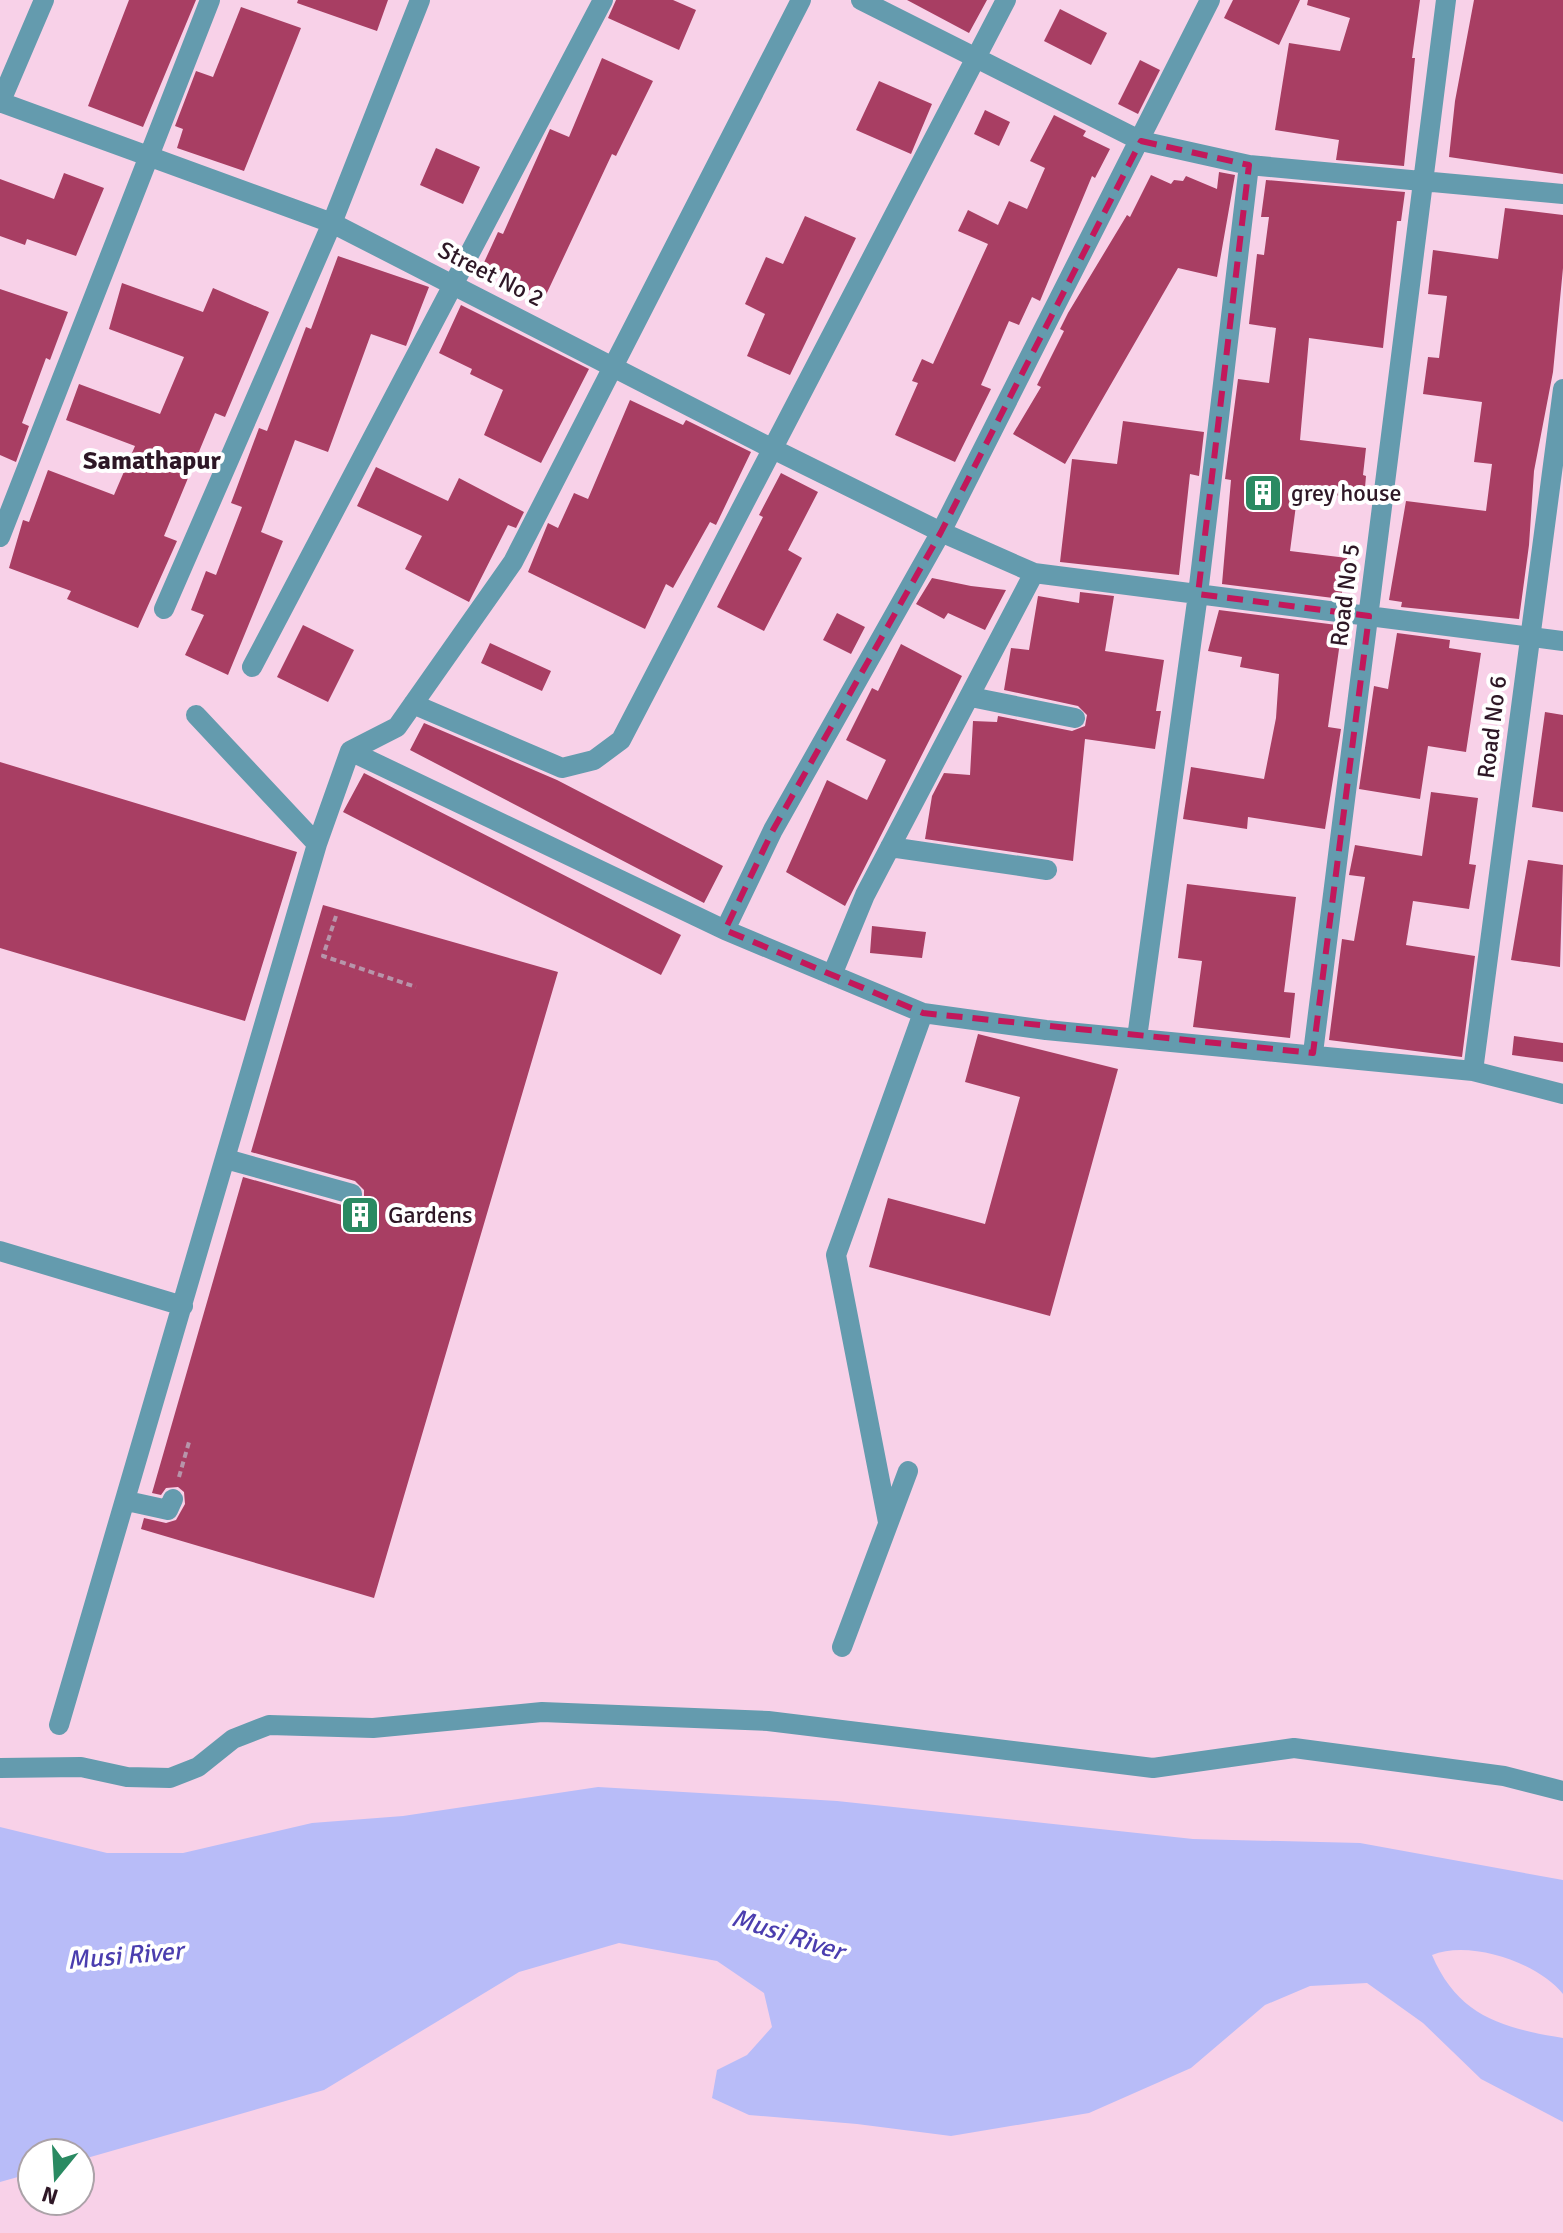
<svg xmlns="http://www.w3.org/2000/svg" width="1563" height="2233" font-family="Signika,sans-serif">
	<style>
		.water { fill: #b8bcf8 }
		.building { fill: #a83e63 }
		.lines { fill: none; stroke-linecap: round; stroke-linejoin: round }
		.path { stroke: #b795aa; stroke-width: 4; stroke-dasharray: 6 4; stroke-linecap: butt }
		.minor { stroke: #649bae; stroke-width: 20 }
		.marked { fill: none; stroke: #c2185b; stroke-width: 6; stroke-dasharray: 16 10; stroke-linejoin: round }
		.labels { text-anchor: middle; stroke-width: 8; stroke-linejoin: round; paint-order: stroke }
		.street-label { font-size: 24px; fill: #2e1726; stroke: #fff }
		.poi-label { font-size: 24px; fill: #2e1726; stroke: #fff; text-anchor: start }
		.neighbourhood-label { font-size: 26px; font-weight: bold; fill: #2e1726; stroke: #fff }
		.water-label { font-size: 26px; font-style: italic; fill: #4b3eaf; stroke: #fff }
	</style>
	<rect width="100%" height="100%" fill="#f8d1e8"/>
	<path class="water" d="M598,1787L837,1801L1193,1839L1360,1843L1563,1880V1994C1539,1963 1470,1939 1432,1955C1458,2016 1502,2028 1563,2038V2122L1481,2079L1423,2023L1367,1983L1310,1986L1265,2005L1191,2068L1089,2113L951,2136L857,2124L749,2115L712,2098L717,2070L747,2055L772,2027L764,1993L717,1961L619,1943L519,1972L324,2090L80,2160V2153H32V2173L0,2182V1827L107,1853H183L312,1823L403,1816Z"/>
	<path class="building" d="M129,0H196L143,127L88,106Z
		M298,0H388L377,31L297,3Z
		M616,0H673L696,10L679,50L608,18Z
		M907,0H987L969,33Z
		M1233,0H1300L1279,45L1224,18Z
		M1308,0H1420L1412,58H1415L1404,166L1336,160L1339,140L1275,130L1289,43L1340,51L1350,18L1307,5Z
		M1474,0H1563V174L1449,157L1455,101Z
		M241,7L301,28L244,171L177,148L183,129L175,126L196,71L213,77Z
		M1060,9L1107,33L1091,65L1044,41Z
		M602,58L653,81L616,156L612,154L545,297L481,269L498,232L503,234L550,129L569,137Z
		M1140,60L1160,70L1138,114L1118,104Z
		M879,81L932,104L911,154L856,130Z
		M985,110L1010,122L999,146L974,134Z
		M1054,115L1086,131L1083,136L1110,149L1095,178L1092,176L1040,301L1032,297L1019,325L1009,321L981,385L991,389L955,462L895,435L918,383L912,381L922,359L933,364L988,244L958,231L968,210L998,225L1009,201L1027,209L1045,168L1030,161Z
		M436,148L480,167L463,204L420,185Z
		M1219,172L1235,175L1217,277L1178,268L1065,464L1013,434L1041,387L1037,385L1064,331L1060,329L1068,313L1127,215L1130,217L1151,175L1171,184L1174,180L1183,181L1186,176L1217,189Z
		M64,173L104,188L76,256L27,239L25,245L0,236V179L54,199Z
		M1266,180L1405,192L1401,221H1397L1383,348L1309,338L1300,440L1366,448L1363,475L1366,476L1364,499L1298,490L1290,551L1347,558L1341,599L1222,584L1231,480L1225,479L1238,379L1269,383L1276,328L1249,324L1257,254L1264,255L1269,217H1261Z
		M1505,208L1563,215V268L1553,372L1534,471L1529,545L1519,619L1401,607L1402,602L1389,600L1406,501L1486,511L1492,464L1474,462L1482,402L1423,394L1428,357L1439,358L1447,296L1428,294L1433,250L1498,259Z
		M805,216L856,238L790,375L747,356L765,314L745,304L766,257L783,264Z
		M338,256L429,287L406,346L371,334L328,452L295,440L261,532L283,541L228,675L185,655L204,615L191,610L206,571L216,575L242,507L231,503L259,428L267,431L306,327L311,329Z
		M122,283L203,312L213,288L269,312L225,417L215,413L164,536L177,541L138,628L67,599L71,591L9,568L23,520L29,522L48,470L114,495L135,446L66,420L79,384L160,414L184,357L109,329Z
		M0,289L68,312L50,360L46,358L22,423L29,426L16,462L0,455Z
		M461,305L589,369L541,463L484,435L503,390L470,374L472,369L439,353Z
		M630,400L683,425L686,420L751,452L716,525L710,522L673,588L666,584L645,629L528,572L548,523L558,528L574,493L588,499Z
		M1123,421L1204,432L1199,476L1190,474L1179,575L1060,562L1072,459L1117,464Z
		M376,467L448,501L459,478L524,512L516,528L508,525L469,602L405,569L422,536L357,506Z
		M781,473L818,492L788,550L802,558L764,631L717,607L763,517L759,515Z
		M932,578L971,586L1006,590L985,630L948,613L944,619L916,604Z
		M1080,592L1114,596L1105,651L1164,660L1156,711H1161L1155,749L1085,739L1073,861L925,839L932,796L944,773L970,775L973,721L997,722L998,716L1072,731L1085,726L1087,715L1078,706L1004,690L1011,648L1029,650L1038,596L1079,603Z
		M1219,610L1337,625L1335,634L1341,635L1328,727L1341,729L1325,829L1248,817L1247,829L1183,819L1191,767L1264,779L1276,718L1279,674L1240,667L1242,657L1208,651Z
		M837,613L865,627L851,654L823,640Z
		M303,625L354,650L328,702L277,677Z
		M1397,633L1450,640L1449,648L1481,653L1466,752L1428,746L1420,799L1359,789L1374,686L1388,689Z
		M490,643L551,671L542,691L481,663Z
		M901,644L962,676L845,906L786,872L827,780L867,800L886,760L846,740L872,688L878,691Z
		M1545,712L1563,715V812L1532,807Z
		M424,723L557,780L723,866L704,903L410,750Z
		M0,762L297,852L245,1021L0,948Z
		M364,773L681,935L661,975L343,812Z
		M1431,792L1478,798L1469,864L1476,865L1469,909L1413,901L1406,945L1475,956L1462,1057L1329,1040L1342,939L1354,941L1365,877L1349,875L1355,845L1422,856Z
		M1528,860L1563,865L1560,967L1511,960Z
		M1187,884L1296,897L1284,992L1295,993L1290,1038L1193,1027L1202,961L1178,958Z
		M323,905L558,972L374,1598L141,1529L144,1518L166,1523L176,1520L185,1504L184,1492L178,1487L166,1488L161,1495L152,1493L243,1177L349,1207L356,1206L364,1198V1190L355,1181L251,1152Z
		M872,926L926,932L922,958L870,953Z
		M978,1034L1118,1069L1050,1316L869,1267L888,1198L985,1224L1020,1097L965,1082Z
		M1514,1036L1563,1043V1062L1512,1055Z"/>
	<g class="lines">
		<path class="path" d="M336,916L323,956L416,987
			M179,1477L189,1442"/>
		<path class="minor" d="M861,0L1141,141L1249,165L1563,194
			M0,102L332,223L771,448L941,532L1034,573L1563,641
			M0,103L44,0
			M0,537L210,0
			M164,609L332,223L420,0
			M252,667L603,0
			M971,697L1075,718
			M413,704L562,768L594,760L621,740L1006,0
			M196,715L317,844
			M350,751L725,930L923,1013L1046,1030L1473,1071L1563,1094
			M890,847L1047,870
			M725,930L773,830L941,532L1210,0
			M832,975L865,895L1034,573
			M1137,1038L1198,594L1249,165
			M1313,1053L1446,0
			M1473,1071L1563,389
			M226,1159L352,1194
			M0,1251L183,1306
			M127,1501L168,1510L173,1499
			M888,1522L836,1255L923,1013
			M842,1647L908,1471
			M59,1725L317,844L350,751L397,727L513,562L801,0
			M0,1768L81,1767L127,1777L170,1778L198,1767L233,1739L269,1725L373,1728L542,1712L768,1721L1153,1768L1294,1748L1504,1776L1563,1791"/>
	</g>
	<path class="marked" d="M1141,141L1249,165L1198,594L1369,616L1313,1053L923,1013L725,930L773,830L941,532Z"/>
	<defs>
		<symbol id="building-square" viewBox="-11 -11 22 22"><rect x="-9" y="-9" width="18" height="18" rx="4" fill="#2a8a62" stroke="#fff"/><path d="M-4-6H4V6H1V3H-1V6H-4ZM-2.5-4.3h1.7v1.8h-1.7ZM.8-4.3h1.7v1.8H.8ZM-2.5-1h1.7V.8h-1.7ZM.8-1h1.7V.8H.8Z" fill="#fff"/></symbol>
	</defs>
	<g fill-rule="evenodd">
		<use href="#building-square" x="1241" y="471" width="44" height="44"/>
		<use href="#building-square" x="338" y="1193" width="44" height="44"/>
	</g>
	<g class="labels">
		<g class="street-label">
			<text transform="translate(491 274) rotate(27)" y="8">Street No 2</text>
			<text transform="translate(1345 595) rotate(-83)" y="8">Road No 5</text>
			<text transform="translate(1492 727) rotate(-83)" y="8">Road No 6</text>
		</g>
		<g class="poi-label">
			<text x="1291" y="501">grey house</text>
			<text x="388" y="1223">Gardens</text>
		</g>
		<g class="neighbourhood-label">
			<text x="152" y="469">Samathapur</text>
		</g>
		<g class="water-label">
			<text transform="translate(788 1934) rotate(18)" y="9">Musi River</text>
			<text transform="translate(125 1955) rotate(-5)" y="9">Musi River</text>
		</g>
	</g>
	<g transform="translate(56 2177) rotate(198)"><circle r="38" fill="#ffffff" stroke="#aba2a8" stroke-width="2"/>
	<path d="M0-6L14 30L0 20L-14 30Z" fill="#2a8a62"/>
	<text y="-12" font-size="22" font-weight="bold" text-anchor="middle" fill="#2e1726">N</text>
	</g>
</svg>
